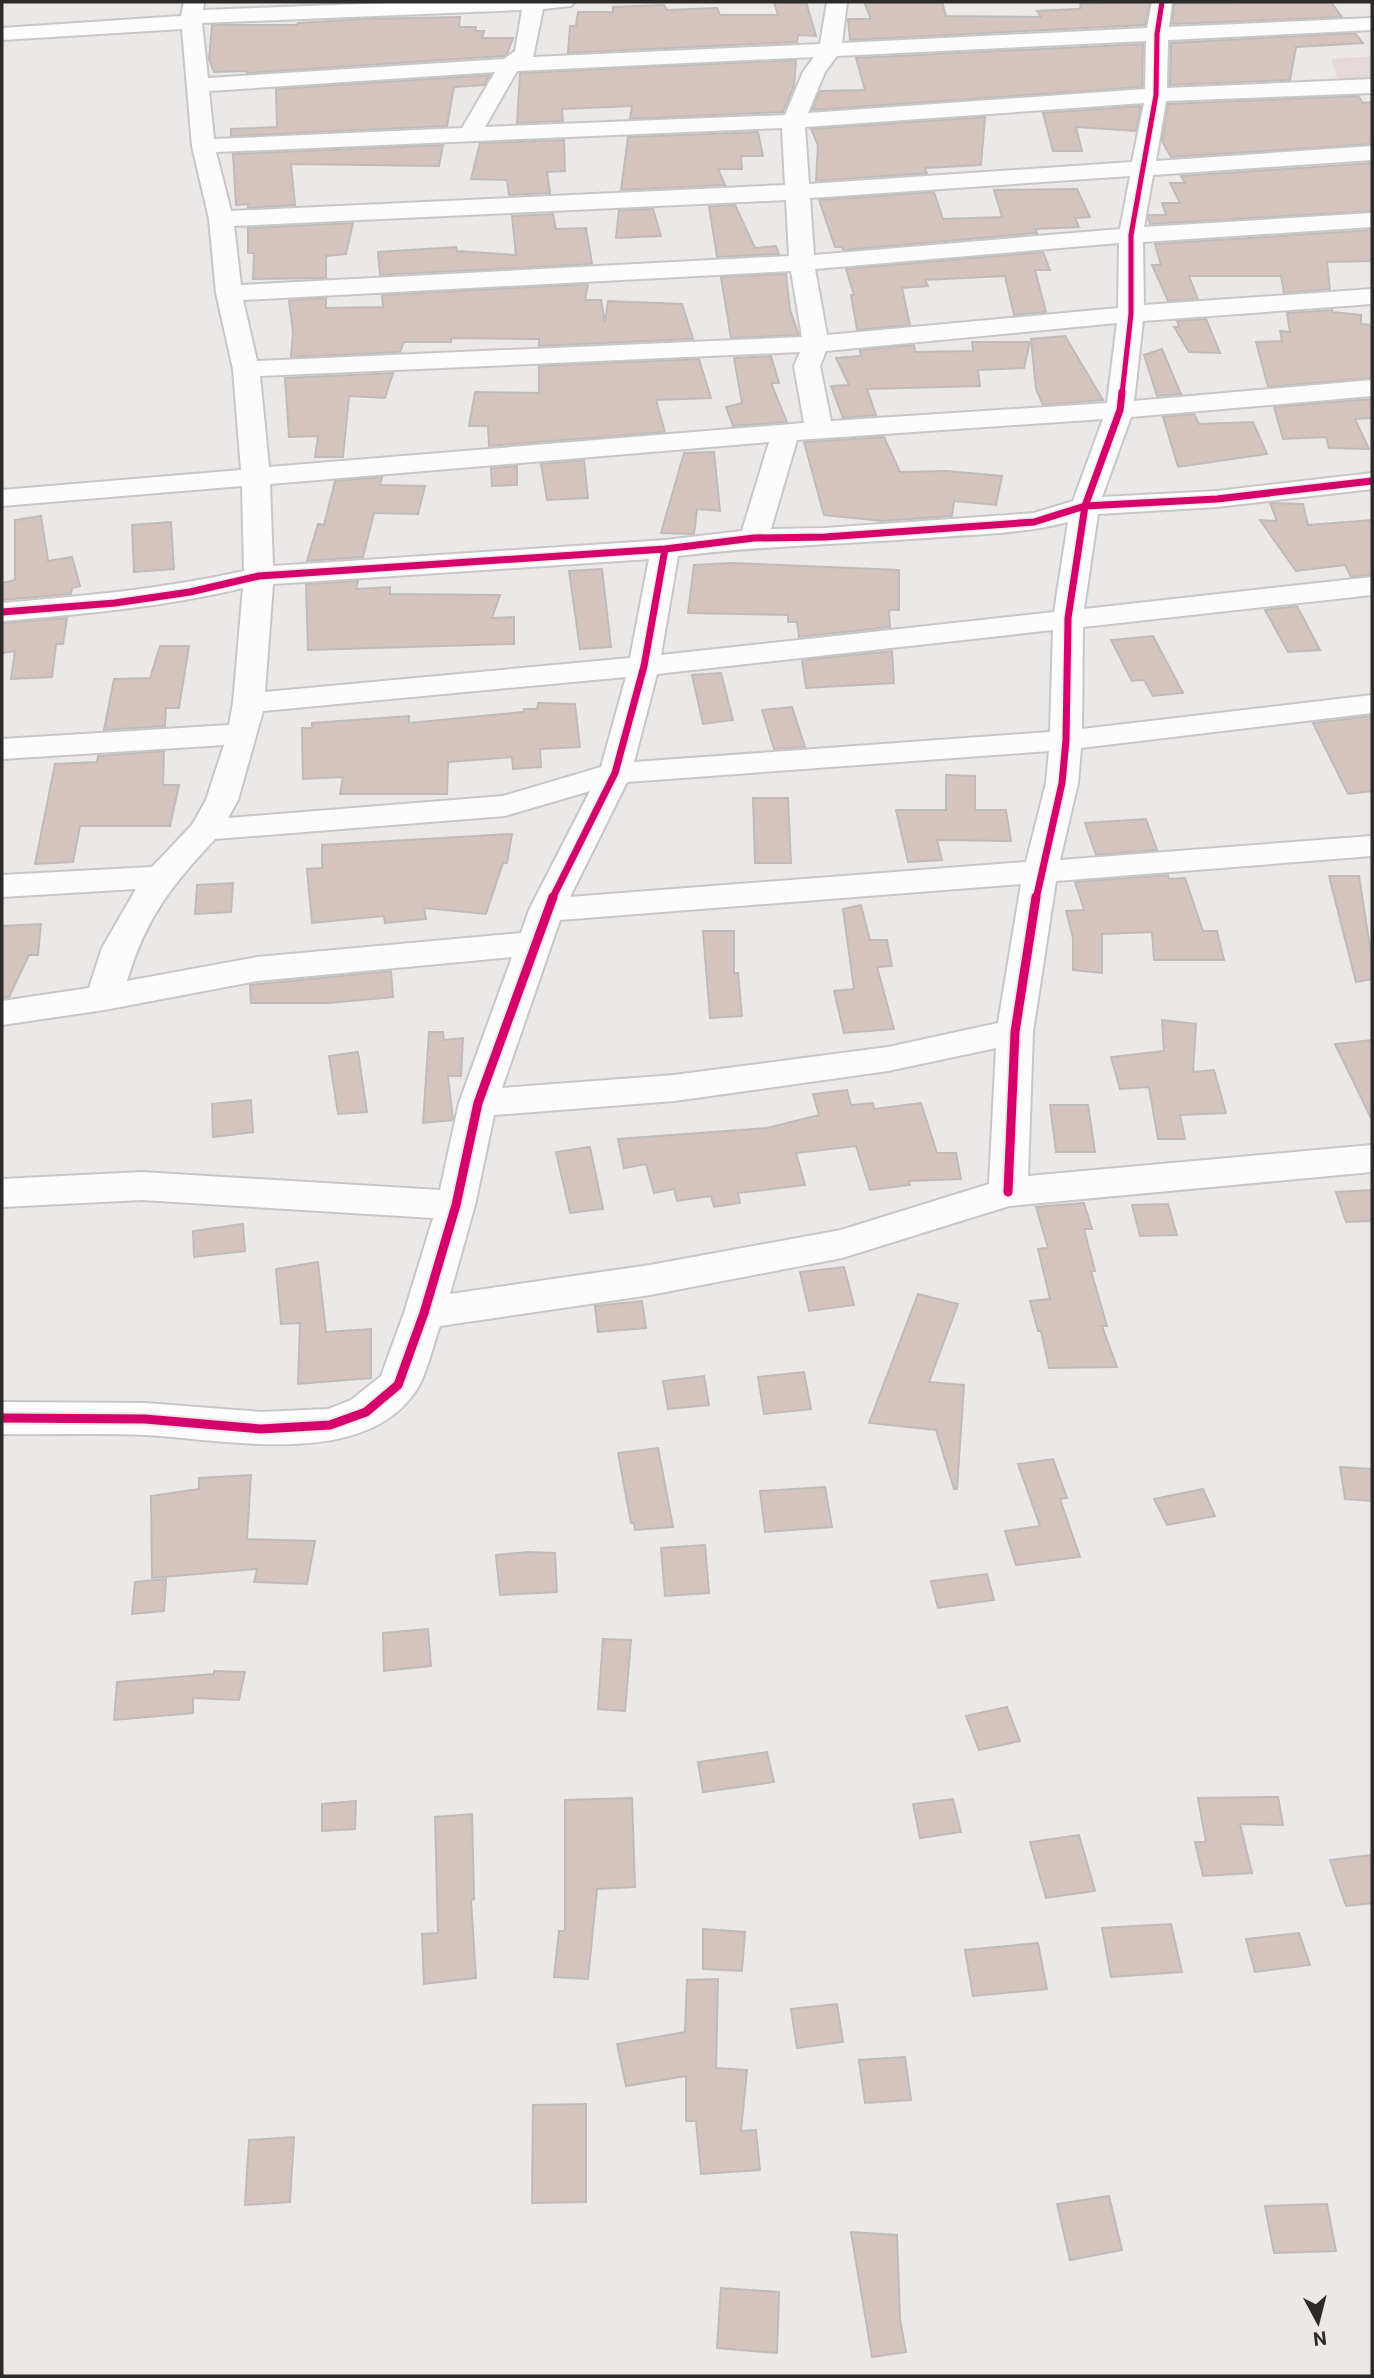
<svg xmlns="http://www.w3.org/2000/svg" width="1374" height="2378" font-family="Roboto,sans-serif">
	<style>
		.built { fill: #e4d9d8 }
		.building { fill: #d5c4bd; stroke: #bfbbbb; stroke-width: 2 }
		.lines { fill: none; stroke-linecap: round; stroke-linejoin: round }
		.minor-casing { stroke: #c9c6c6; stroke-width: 4 }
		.minor { fill: #fcfcfc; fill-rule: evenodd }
		.cycleway-far2-casing { stroke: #efe7e6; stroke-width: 8 }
		.cycleway-far1-casing { stroke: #efe7e6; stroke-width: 10 }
		.cycleway-casing { stroke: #efe7e6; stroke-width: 13 }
		.cycleway-far2 { stroke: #d6006c; stroke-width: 5 }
		.cycleway-far1 { stroke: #d6006c; stroke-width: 7 }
		.cycleway { stroke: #d6006c; stroke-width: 9 }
	</style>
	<rect width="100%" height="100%" fill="#ede8e8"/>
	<path class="built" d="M1372,56V80L1339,83L1331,59Z"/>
	<path class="building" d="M774,2H806L816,36L798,35L797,42L568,53L570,26H576L578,12H613V7L664,5L667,10L717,8L720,15H778Z
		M864,2H942L946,16L1041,17L1037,11L1077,9L1081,8L1080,4L1146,2L1149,4L1145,25L850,40L848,19H871Z
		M1231,2H1331L1342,17L1172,24L1174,4H1232Z
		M460,17L459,27H476L475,31H484L482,38H513L507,54L503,56L247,73V71L214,72L209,59L212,25H297L298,23L362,19Z
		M1355,33L1363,43L1296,47L1290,80L1170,85L1171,43Z
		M1143,44L1142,87L812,110L820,91L865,90L856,58Z
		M796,60L794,86L783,112L630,119L632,106L562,109L563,121L517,123L520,73Z
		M490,75L484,85L454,87L447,126L231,136V129L277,127L276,89Z
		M1358,96L1363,103L1372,102V144L1171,157L1162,141L1168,104Z
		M1141,106L1136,131L1076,127L1082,151H1053L1043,113Z
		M985,117L981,165L925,168L927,173L816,181L818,145L811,129Z
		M758,132L763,156H741L742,169H718L725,185L621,190L628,137Z
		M564,140L565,171L547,172L550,193L509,195L507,180L471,179L480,143Z
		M443,145L439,166L291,164L295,205L248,208V204L236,205L233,154Z
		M1372,163V211L1150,224L1148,218L1149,215H1166L1162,203H1180L1170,183H1185L1181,176Z
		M1077,189L1090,217L1075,218L1079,227L1035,229L1037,233L843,250L842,247H835L819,200L934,192L943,219L1002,217L994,190Z
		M735,205L755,248L776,246L779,254L717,257L709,206Z
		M653,209L661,236L616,238L619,210Z
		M553,214L556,229L586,228L592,264L380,275L378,252L456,247L457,251L516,255L512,216Z
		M353,223L346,254L326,256V278L253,279L254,253H248V228Z
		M1372,230V261L1327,262L1330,289L1284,293L1281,276H1189L1198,299L1168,301L1152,265H1161L1155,244Z
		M1043,252L1050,270H1035L1046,312L1014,315L1005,276L925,280L928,286L902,288L910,325L857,330L851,295H854L846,269Z
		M786,274L790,310L799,335L731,338L721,277Z
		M588,284L585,300H601L605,322L608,301L682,304L693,339L539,346V339L451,338V342H404L400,352L291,357L293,333L289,300L326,298V308L383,307L382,295Z
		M1332,310V312L1361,315V324L1372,325V378L1268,387L1256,342L1282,341L1280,331L1290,332L1287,313Z
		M1206,319L1220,353L1189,352L1174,327H1179L1177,321Z
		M1065,336L1103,400L1043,405L1036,389L1031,339Z
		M972,342H1030L1024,368L978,370L980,386L867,389L876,415L843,418L831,386L849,385L836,358L861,356L860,350L914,345L915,352L973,351Z
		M1162,349L1181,394L1157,396L1144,355Z
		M771,356L779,383H771L787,422L733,426L726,407L742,403L734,358Z
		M699,359L711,398L656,400L665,432L489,446L488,426H469L475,392L539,393V366Z
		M393,373L385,398L349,396L343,457H315L318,436L289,437L285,378Z
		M1372,399V418L1355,419L1369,449L1329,448L1326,437L1283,439L1274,407Z
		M1194,414L1199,424L1253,422L1267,454L1178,467L1163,417Z
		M884,437L900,472L947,471L1002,476L996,505L954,501L952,516L883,521L824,515L804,442Z
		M714,452L720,511L697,509L694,534L661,533L684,453Z
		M584,460L588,498L547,500L541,464Z
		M517,466V485L492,486L491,468Z
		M382,477L380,485L425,486L418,514L374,513L363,557L307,561L318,524L324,525L335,481Z
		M1270,503L1303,504L1308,525L1372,520V575L1351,577L1345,565L1296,571L1260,520L1277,521Z
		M41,516L48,561L72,557L80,586L72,588L71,594L2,600V583L15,580V520Z
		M171,522L174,569L134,572L132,525Z
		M732,563L899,570V610H889L890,627L799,637L797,622H788V615L688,613L694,565Z
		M602,569L611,647L580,649L569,571Z
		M358,581L356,589L390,587V594L500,595L492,618L514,617V644L308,650L306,584Z
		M1297,606L1320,650L1288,652L1265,610Z
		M67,618L63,644H56L52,677L11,679L15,651L2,653V623Z
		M1153,636L1183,693L1153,696L1144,680L1132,681L1111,640Z
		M160,646H189L179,708H166L165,726L104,730L114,679L150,678Z
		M892,651L894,683L806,688L802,660Z
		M721,673L733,720L703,724L692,675Z
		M538,703L575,704L580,747L540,749L541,767L513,769L512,757L448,762L447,794H340L343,777L303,779L302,728H312V723L409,716V723L523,712L524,709H537Z
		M792,707L805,747L774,749L762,710Z
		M1372,716V791L1348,794L1313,723Z
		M164,751L163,785H179L170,826H80L73,862L35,864L55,764L97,762L98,756Z
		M946,775L975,776V810H1006L1011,841L937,840L942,860L908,862L896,810H946Z
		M753,798H788L791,863H755Z
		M1146,819L1157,850L1096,855L1085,823Z
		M512,834L507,863H503L486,914L424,908L426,919L385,923L384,916L312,923L307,869L322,868V845Z
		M1168,875L1169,879L1185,878L1203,931H1217L1224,960H1154L1152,932L1102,934V973L1073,970V938L1066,911L1084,910L1075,882Z
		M1329,876H1359L1372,960V979L1356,982Z
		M233,883L231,912L195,914L197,885Z
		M861,905L870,940H887L892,966L877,967L894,1029L844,1033L834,991L854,989L843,909Z
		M41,924L38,955H29L9,997L2,998V926Z
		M703,931H734V973H738L742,1016L710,1018Z
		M391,971L393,997L328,1003H251L250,985Z
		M1162,1020L1196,1024L1193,1072L1214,1070L1226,1113L1180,1115L1185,1139H1158L1149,1087L1120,1089L1111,1057L1164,1051Z
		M429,1032H443L444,1040L463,1038L461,1076H448L453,1120L423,1123Z
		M1372,1040V1120L1335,1044Z
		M358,1052L367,1112L338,1114L329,1056Z
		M847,1090L851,1105L873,1103L874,1109L921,1103L937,1153H956L961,1179L909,1181L910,1185L870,1190L856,1146L796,1153L805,1185L738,1193L740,1203L714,1207L711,1196L677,1201L674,1189L654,1193L646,1164L624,1168L618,1139L767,1128L819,1115L813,1094Z
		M251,1100L253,1132L213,1137L212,1104Z
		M1050,1105H1088L1095,1152H1056Z
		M590,1147L603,1209L570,1213L556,1152Z
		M1372,1190V1221L1346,1222L1336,1192Z
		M1084,1203L1092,1229H1084L1095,1271H1091L1107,1326H1102L1117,1367L1049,1368L1041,1331H1038L1030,1301L1050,1299L1038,1249L1048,1248L1036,1207Z
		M1168,1204L1177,1235L1140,1236L1132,1205Z
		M243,1224L245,1251L194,1257L193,1231Z
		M318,1262L326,1332L371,1329V1378L298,1384L300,1323L281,1324L276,1269Z
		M844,1267L854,1305L809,1311L800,1272Z
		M918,1294L958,1304L929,1382L964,1385L957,1489H954L936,1430L869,1423Z
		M642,1301L646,1328L598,1332L595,1306Z
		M804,1372L811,1409L764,1414L758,1377Z
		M704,1376L709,1405L668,1409L663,1381Z
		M658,1448L673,1527L635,1530L634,1523H631L618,1453Z
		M1053,1459L1067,1498L1060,1499L1080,1557L1016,1565L1005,1531L1040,1526L1018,1464Z
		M1340,1467L1372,1469V1501L1345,1499Z
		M251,1475L247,1539L315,1541L307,1584L254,1582L257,1569L152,1578L151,1496L199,1489V1478Z
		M825,1487L832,1527L765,1532L760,1491Z
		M1203,1489L1215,1516L1167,1525L1154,1499Z
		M705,1545L709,1593L665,1596L661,1548Z
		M528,1552L555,1553L557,1592L500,1595L496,1555Z
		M987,1574L994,1600L938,1608L931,1581Z
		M166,1579L164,1611L132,1614L135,1582Z
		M428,1629L431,1666L384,1671L383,1633Z
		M603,1639L631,1640L625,1711L598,1709Z
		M214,1671L245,1672L239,1700L193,1698V1713L114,1720L117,1682L214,1674Z
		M1007,1707L1020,1741L979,1750L966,1716Z
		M767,1752L774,1782L703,1792L698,1762Z
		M1278,1797L1283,1825L1240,1824L1252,1873L1203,1876L1195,1842H1206L1198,1798Z
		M632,1798L635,1887L597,1889L588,1979L554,1977L559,1931H565V1800Z
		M953,1799L961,1832L920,1838L913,1804Z
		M356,1801L355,1829L322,1831V1804Z
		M472,1814L474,1899L471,1900L476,1978L424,1984L422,1934L438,1933L435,1817Z
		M1079,1835L1095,1891L1046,1898L1030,1842Z
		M1372,1855V1903L1346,1906L1330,1860Z
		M1171,1924L1182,1972L1111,1977L1102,1928Z
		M703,1929L745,1932L742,1971L703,1969Z
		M1299,1933L1310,1965L1255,1972L1246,1939Z
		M1038,1943L1047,1989L973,1996L965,1950Z
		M718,1979L716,2068L747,2070L741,2131L756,2130L760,2170L701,2174L696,2121H686V2076L626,2086L617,2044L685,2032L687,1980Z
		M837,2004L843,2042L797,2048L791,2009Z
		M905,2057L911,2100L865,2103L859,2060Z
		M586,2104V2202L532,2203L533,2105Z
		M294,2137L290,2202L245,2205L249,2140Z
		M1109,2196L1122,2250L1070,2260L1057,2204Z
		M1327,2204L1336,2251L1274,2253L1265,2206Z
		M851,2232L897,2235L900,2319L906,2352L872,2357Z
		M721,2288L779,2292L777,2353L717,2348Z"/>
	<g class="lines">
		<defs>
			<path id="minor" d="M184,2H204L203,10L415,2H574L571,6L543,9L533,57L820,44L827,2H847L842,43L1147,28L1152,2H1172L1169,27L1372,18V30L1168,40L1167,88L1372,79V93L1166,101L1156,161L1372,146V160L1153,175L1144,227L1372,213V227L1143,242L1144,305L1372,289V304L1143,321L1134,401L1372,380V396L1131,417L1102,497L1217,491L1372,473V489L1217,507L1098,514L1084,609L1372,577V595L1083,627L1082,729L1372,695V713L1081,748L1078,783L1060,860L1372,836V856L1056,881L1033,1032L1028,1176L1372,1145V1172L1009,1206L842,1258L650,1295L440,1326C432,1347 427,1377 413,1395C358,1469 223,1439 145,1435C98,1433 50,1435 2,1434V1402L145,1403L261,1412L328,1409L351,1400L381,1376L404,1313L433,1218L142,1200L2,1207V1179L142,1172L440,1190L459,1103L512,957L257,981L104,1010L2,1025V1001L89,988L102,948L136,889L2,897V875L152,867L192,825L206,800L224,745L2,759V739L229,725L233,703L243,588C163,607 84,614 2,621V603C84,596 164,589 244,571L242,486L2,506V490L241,470L233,369L216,293L209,219L192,146L182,29L2,40V28L181,16ZM522,10L515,51L504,59L208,78L202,23ZM1146,41L1145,89L808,113L825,72L837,56ZM814,57L803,72L785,115L485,127L517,71ZM495,72L462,128L214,139L209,91ZM1144,103L1132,162L809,184L805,127ZM782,128L785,185L231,211L216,152ZM1130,176L1120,229L814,255L810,198ZM786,200L789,256L241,285L234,226ZM1119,243L1118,308L827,335L815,269ZM791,271L802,337L257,361L243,300ZM1117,323L1107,403L831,421L820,366L826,351ZM800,352L794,366L804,423L269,467L260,376ZM1103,419L1073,501L1034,513L825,528L771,529L797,440ZM769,442L742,531L665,540L273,566L270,484ZM1068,522L1054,612L661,655L678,556C765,545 853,544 941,537C984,534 1026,533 1068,522ZM649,559L630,658L265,692L273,584ZM1053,630L1050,732L634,762L657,674ZM626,677L601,767L503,796L228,818L238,800L263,711ZM1049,751L1046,783L1026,862L570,897L627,782ZM590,791L529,910L521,933L257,957L127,981C145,919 171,886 215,839L505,816ZM1021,884L998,1023L888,1047L674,1075L502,1088L560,920ZM996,1048L989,1184L841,1230L650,1265L450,1294L475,1205L494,1115L674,1101L888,1071Z"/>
		</defs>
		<use href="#minor" class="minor-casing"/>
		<use href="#minor" class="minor"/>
		<defs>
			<path id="cycleway-far2" d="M1122,394L1131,314V235L1156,95L1157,34L1162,2"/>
			<path id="cycleway-far1" d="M2,612L115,603L190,592L259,576L665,549L754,538L825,537L1034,522L1085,506L1217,499L1372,481
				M552,899L615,773L644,666L665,549
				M1036,899L1062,783L1066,740L1068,618L1085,506L1120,410L1122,392"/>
			<path id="cycleway" d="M1008,1192L1015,1032L1036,897
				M2,1418L145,1419L261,1429L330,1425L366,1412L398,1385L424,1313L456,1205L478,1103L553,897"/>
		</defs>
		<use href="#cycleway-far2" class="cycleway-far2-casing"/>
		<use href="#cycleway-far1" class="cycleway-far1-casing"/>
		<use href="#cycleway" class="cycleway-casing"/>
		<use href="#cycleway-far2" class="cycleway-far2"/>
		<use href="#cycleway-far1" class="cycleway-far1"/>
		<use href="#cycleway" class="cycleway"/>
	</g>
	<rect width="1374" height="2378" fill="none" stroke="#2d2a2a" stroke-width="7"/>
	<g transform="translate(1318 2322) rotate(173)" stroke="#efe7e6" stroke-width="5" paint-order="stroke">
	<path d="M0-5L12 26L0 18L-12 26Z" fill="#2d2a2a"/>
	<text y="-10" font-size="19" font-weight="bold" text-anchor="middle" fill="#2d2a2a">N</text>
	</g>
</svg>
